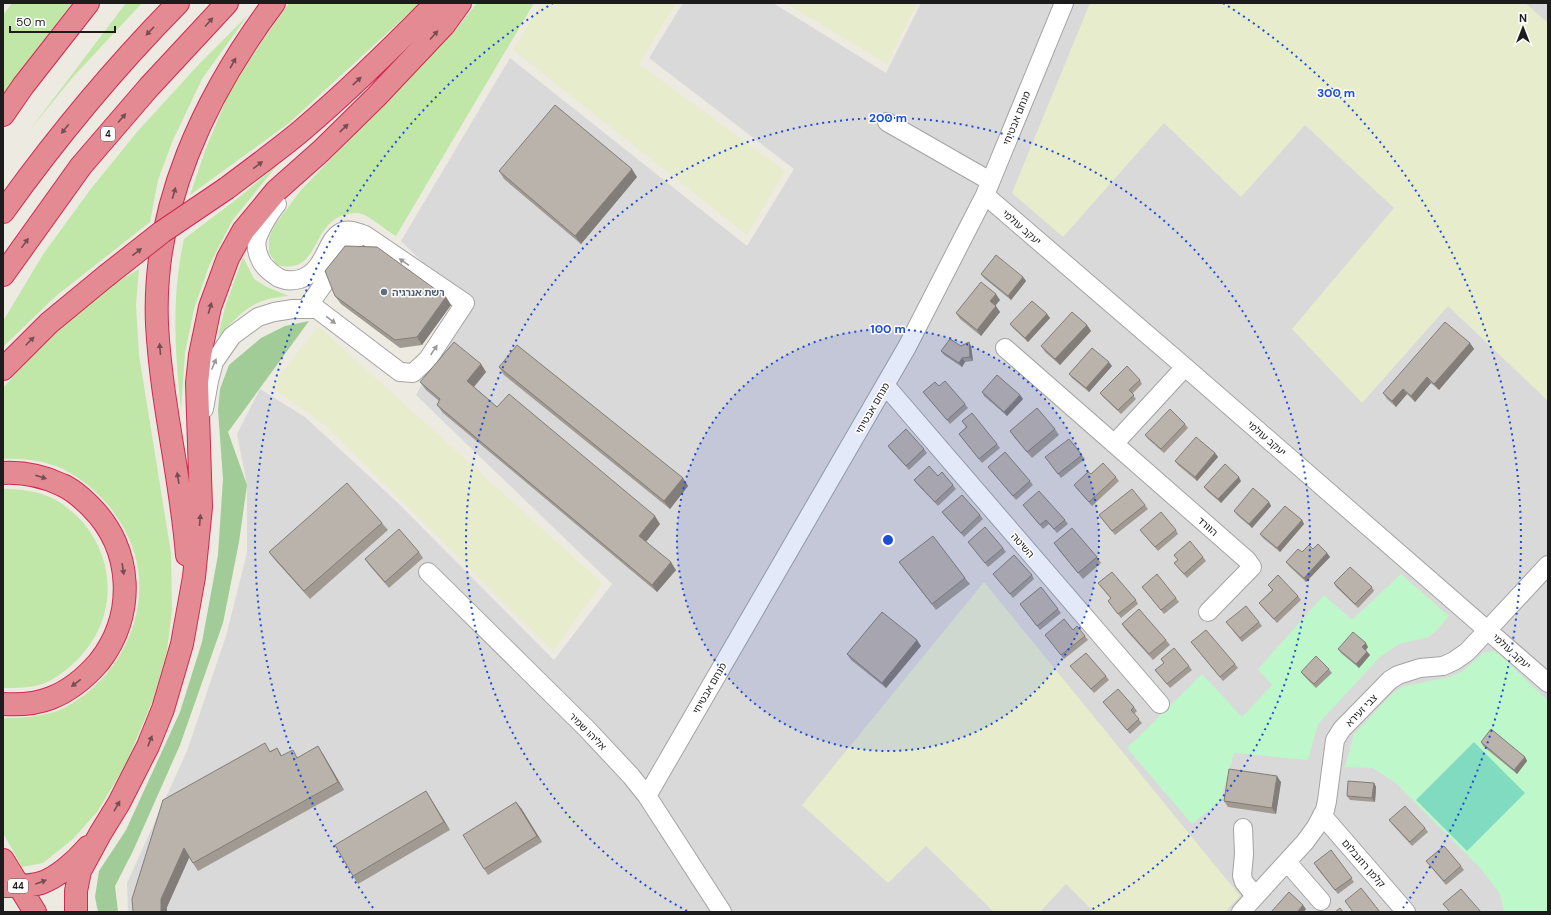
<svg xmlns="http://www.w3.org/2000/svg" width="1551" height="915" font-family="'DM Sans','Noto Sans Hebrew',sans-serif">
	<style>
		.residential { fill: #dad9d9 }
		.farmland { fill: #e7eccd }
		.grass { fill: #c1e7a8 }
		.forest { fill: #a1cc97 }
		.park { fill: #bef7c9 }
		.pitch { fill: #81dbc1 }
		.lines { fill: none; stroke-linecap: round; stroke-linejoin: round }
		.minor-casing { stroke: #a3a3a3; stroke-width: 20 }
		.highway-casing { stroke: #d22851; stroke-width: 24 }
		.minor { stroke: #fff; stroke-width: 18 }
		.highway { stroke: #e38a92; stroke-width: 22 }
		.highway-bridge-casing { stroke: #d22851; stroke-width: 24; stroke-linecap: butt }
		.highway-bridge { stroke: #e38a92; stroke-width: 22 }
		.wall { fill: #a09a93 }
		.shaded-wall { fill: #827d78 }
		.building { fill: #bab3ab; stroke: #827d78 }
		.oneway { fill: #764e51 }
		.oneway2 { fill: #999 }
		.ring { fill: none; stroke: #1d4ed8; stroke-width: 2; stroke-dasharray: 2 4 }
		.service-dot { fill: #5c6f8a; stroke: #fff; stroke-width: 1.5 }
		.labels { text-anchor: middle; stroke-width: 3; stroke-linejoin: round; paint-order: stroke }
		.shield { fill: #fff; stroke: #606060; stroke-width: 1 }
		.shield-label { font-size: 9px; font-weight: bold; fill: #1c1c1c }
		.street-label { font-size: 10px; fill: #1c1c1c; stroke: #fff }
		.service-label { font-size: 10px; font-weight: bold; fill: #4e5e75; stroke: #fff; text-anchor: start }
		.centre { fill: #1d4ed8; stroke: #fff; stroke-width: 2 }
		.ring-label { font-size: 12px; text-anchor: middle; font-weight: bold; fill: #1d4ed8; stroke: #fff; stroke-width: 3; stroke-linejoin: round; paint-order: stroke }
	</style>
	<rect width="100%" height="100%" fill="#edeae2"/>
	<path class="residential" d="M683,3H773L886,73L921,3H1548V912H128L127,883L187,751L226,636L247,553V485L237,434L260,389L305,417L396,501L554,660L612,584L416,395L465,304L401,241L510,58L747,246L794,169L649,58Z"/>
	<path class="farmland" d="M542,3H676L639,64L785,171L747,235L513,50Z
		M786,3H917L887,64Z
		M1090,3H1525L1548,23V401L1448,306L1362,403L1292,329L1394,208L1305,125L1241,197L1164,123L1063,237L1012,193Z
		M318,326L602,583L553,651L326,426L271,387Z
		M984,582L1240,896L1225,912H1094L1066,884L1040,912H994L926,846L888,883L802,805Z"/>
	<path class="grass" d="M12,3H74L3,97V15Z
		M126,3H142L73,77L29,131Z
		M289,3H420L289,123L190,195L206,148L234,81Z
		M477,3H534L396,236C387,231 371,217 362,214C356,212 350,213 344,215C310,225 320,276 277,265L269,253V238L274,226L301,190L457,28Z
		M248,15L202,79L173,140L158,180L150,222L56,296L3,347V321L44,253L90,190L137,132L200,63Z
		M278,164L232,221L209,266L194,309L185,353L181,410C175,350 171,298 184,239L242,195Z
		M243,257L254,279L267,287L289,296C251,299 243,311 218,337L225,307Z
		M139,269L136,305L139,355L171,553L172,610L167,651L153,700L125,766L97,812L73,839L43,863L22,867L3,833V718C20,718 37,717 54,712C64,709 74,702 83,696C122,667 145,618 138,569C132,530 105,493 70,473C50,461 25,458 3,459V388C34,353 67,318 105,290C116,282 128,276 139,269Z
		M3,489C21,489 40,491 56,500C110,532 125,602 85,651C75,664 60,676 45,683C32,688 17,688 3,688Z"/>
	<path class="forest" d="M309,321L228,432L247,485L239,542L223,623L180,745L133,851L115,886L118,912H98L95,897L99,871L126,830L180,712L202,642L218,555L223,479L218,410L220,389L229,365L261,338L285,326Z"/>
	<path class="park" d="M1401,574L1449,616L1436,631L1428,637L1399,644L1380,657L1318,724L1308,760L1234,753L1220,801L1192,824L1127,748L1202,674L1242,717L1272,685L1258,669L1324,595L1352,620Z
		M1493,651L1499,654L1548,701V912H1504L1500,894L1481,869L1397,784L1373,768L1345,767L1354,734L1394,692L1405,686L1450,677L1464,670L1483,653Z"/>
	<path class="pitch" d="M1474,742L1525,793L1467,851L1416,800Z"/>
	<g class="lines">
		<defs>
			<path id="minor" d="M887,122L990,181
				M985,195L1185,367L1548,683
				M306,309L360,233
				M1005,348L1247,560L1252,567L1208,612
				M885,385L1160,704
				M204,409L209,381L214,362L232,336L258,317L274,312L293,309H317L400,372L413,373L428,359L465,303L365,235C359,233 351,229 344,231C324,238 328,270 300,279C293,281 286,281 279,278C271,273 264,268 260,259C257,252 255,243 258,236C263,224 269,214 277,204
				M1114,444L1185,367
				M428,572L587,729L631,776L647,796L722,912
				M647,796L907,347L985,195L1064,3
				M1322,815L1406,912
				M1243,828L1244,854L1242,876L1244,882L1255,896
				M1287,862L1321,901
				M1241,912L1305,842L1316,827L1325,810L1327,801L1335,740L1342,729L1390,680L1398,675L1420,668L1443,666L1454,661L1467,652L1548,565"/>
			<path id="highway" d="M3,115L23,86L88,3
				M227,188C252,169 277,151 301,131C349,90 393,47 436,3
				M3,212C56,138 114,68 178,3
				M3,275L81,166L149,87L227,3
				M3,369L49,323L106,276
				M3,473C24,472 43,476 62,485C72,489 83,499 91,507C133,549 136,615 99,662C86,677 69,691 51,698C36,704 19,705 3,704
				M187,555C181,478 161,402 157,324C152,206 205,95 274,3
				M3,860L35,912
				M3,886C15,886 29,887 41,883C58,877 76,861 88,847
				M76,912V891L80,871L100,834L119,803L148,746L163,709L182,644L194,577L201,507L197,383L200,355L210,307L228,258L243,231L276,191L321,151L376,97L444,25L460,3"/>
		</defs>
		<use href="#minor" class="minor-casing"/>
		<use href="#highway" class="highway-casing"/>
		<use href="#minor" class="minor"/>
		<use href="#highway" class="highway"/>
		<defs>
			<path id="highway-bridge" d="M106,276L162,232L227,188"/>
		</defs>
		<use href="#highway-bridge" class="highway-bridge-casing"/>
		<use href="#highway-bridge" class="highway-bridge"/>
	</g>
	<path class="wall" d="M499,171L637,177L581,244L504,179Z
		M981,274L1023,277L1026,281L1011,300L984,278Z
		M335,296L446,297L451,305L422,345L400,348L341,304Z
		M1000,300L995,306L1000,312L981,336L960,319L956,313Z
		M1047,314L1050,318L1028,342L1013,328L1010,324Z
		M1087,325L1091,331L1060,365L1045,352L1041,346Z
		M969,342L971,346L973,361L965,362L962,367L944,355L941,351L961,346Z
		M1470,343L1474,349L1439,390L1431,383L1415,402L1407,394L1396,407L1387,399L1383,393Z
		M481,364L486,372L474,387L497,407L660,524L646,542L676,570L657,592L443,413L437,405L439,401L426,390L420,382Z
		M1112,366L1089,392L1072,378L1069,374Z
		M499,367L683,478L688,486L670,509L504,375Z
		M1140,380L1142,384L1132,394L1136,399L1121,414L1103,397L1100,393Z
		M939,386L965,404L968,408L950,424L923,392Z
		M982,392L1020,395L1023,399L1007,416L984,396Z
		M962,421L997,444L1000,448L982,463L959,434L966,427Z
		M1185,424L1188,428L1164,453L1148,439L1145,435Z
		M1055,429L1059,435L1032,458L1014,437L1010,431Z
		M888,446L924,449L927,453L909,470L891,450Z
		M1215,453L1218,457L1197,481L1178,465L1175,461Z
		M1082,455L1085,459L1061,478L1045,457Z
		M988,467L1030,481L1033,485L1016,500Z
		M1091,474L1116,477L1119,481L1092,506L1077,489L1074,485Z
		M914,480L953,485L956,489L938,506L917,484Z
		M1241,481L1221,503L1207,491L1204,487Z
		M1269,502L1271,506L1252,528L1237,515L1234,511Z
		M1023,505L1065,520L1068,524L1057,533L1049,524L1043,529Z
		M1145,505L1148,509L1115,535L1099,515Z
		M942,512L980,515L983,519L964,537L945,516Z
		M1302,520L1304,524L1280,552L1263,538L1260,534Z
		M382,523L388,530L310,599L275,560L269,552Z
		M1140,530H1176L1178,534L1158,551Z
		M968,542L1003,548L1006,552L988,567Z
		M1054,543L1097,557L1101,563L1083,579L1058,549Z
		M419,552L423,558L389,588L369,565L365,559Z
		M1302,552L1327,553L1330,557L1306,582L1289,566L1286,562Z
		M1174,555L1203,557L1206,561L1187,578L1174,563L1178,560Z
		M899,562L965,578L970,584L936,610Z
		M993,574L1032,575L1034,579L1013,598Z
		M1098,583L1136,600L1138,604L1121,618L1108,601L1111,599Z
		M1334,583L1372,587L1374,591L1358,608L1336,587Z
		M1268,585L1298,596L1301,600L1277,623L1262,607L1259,603L1272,590Z
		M1142,587L1176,598L1179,602L1164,614Z
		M1023,608L1058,609L1061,613L1040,630Z
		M1226,622H1259L1262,626L1242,642Z
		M1122,624L1166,640L1170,645L1153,660L1126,630Z
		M1073,630L1085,636L1088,640L1064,659L1045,635Z
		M1191,642L1235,664L1238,668L1223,681Z
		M921,646L886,688L851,660L847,654Z
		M1368,647L1366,650L1370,655L1359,668L1341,653L1338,649Z
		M1161,659L1189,666L1192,670L1170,688L1155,670L1164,663Z
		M1070,666L1106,676L1109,680L1094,693Z
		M1329,669L1332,673L1316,688L1304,676L1301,672Z
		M1103,702L1134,707L1137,711L1134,714L1142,723L1130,734Z
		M1481,742L1525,757L1527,761L1517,774L1483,746Z
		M277,748L282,756L298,757L323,754L344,790L198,871L189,857L167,907L163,800Z
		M1281,782L1276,814L1228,807L1224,801Z
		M1374,783L1376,787L1375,802L1350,800L1347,796Z
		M426,791L431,799L450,830L358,884L353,876Z
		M521,808L542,842L488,875L484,869Z
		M1389,820L1425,828L1428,832L1412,846L1392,824Z
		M1331,850L1354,882L1338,894L1316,867Z
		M1426,861L1461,866L1464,870L1446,885Z"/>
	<path class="shaded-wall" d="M632,169L637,177L581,244L575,236Z
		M1023,277L1026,281L1011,300L1008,296Z
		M996,294L1000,300L994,307L990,301Z
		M446,297L451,305L422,345L417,337Z
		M996,306L1000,312L981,336L977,330Z
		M1047,314L1050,318L1028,342L1025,338Z
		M1087,325L1091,331L1060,365L1055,359Z
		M969,342L971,346L973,361L970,357Z
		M1470,343L1474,349L1439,390L1434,384Z
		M962,358L965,362L962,367L959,363Z
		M1109,362L1112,366L1089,392L1086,388Z
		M481,364L486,372L472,389L467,381Z
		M1427,377L1431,383L1415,402L1411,396Z
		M1403,389L1407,394L1396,407L1392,401Z
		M1020,395L1023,399L1007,416L1004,412Z
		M1215,453L1218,457L1197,481L1195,477Z
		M1239,477L1241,481L1221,503L1218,499Z
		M683,478L688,486L670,509L664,501Z
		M1269,502L1271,506L1252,528L1249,524Z
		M655,516L660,524L644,544L639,536Z
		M1302,520L1304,524L1280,552L1277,548Z
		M1327,553L1330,557L1306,582L1304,578Z
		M671,562L676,570L657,592L652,585Z
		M917,640L921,646L886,688L882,683Z
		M1366,643L1368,647L1365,651L1362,647Z
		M1367,652L1370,655L1359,668L1356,664Z
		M318,746L323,754L344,790L338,782Z
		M1525,757L1527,761L1517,774L1514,770Z
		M1277,776L1281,782L1276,814L1272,808Z
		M1374,783L1376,787L1375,802L1372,798Z
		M426,791L431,799L450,830L444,822Z
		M516,802L521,808L542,842L537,836Z
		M184,848L190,856L167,907V912H161V899Z
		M1303,905L1306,909L1304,912H1297Z"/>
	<path class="building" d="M555,105L632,169L575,236L499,171Z
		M345,246L377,247L446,297L417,337L395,340L335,296L325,271Z
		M996,255L1023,277L1008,296L981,274Z
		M981,282L996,294L990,301L996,306L977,330L956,313Z
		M1032,301L1047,314L1025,338L1010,324Z
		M1072,312L1087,325L1055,359L1041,346Z
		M1445,322L1470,343L1434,384L1427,377L1411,396L1403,389L1392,401L1383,393Z
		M950,339L961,346L969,342L970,357L962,358L959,363L941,351Z
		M454,342L481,364L467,381L497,407L509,394L655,516L639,536L671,562L652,585L437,405L440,399L420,382Z
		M517,345L683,478L664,501L499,367Z
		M1092,348L1109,362L1086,388L1069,374Z
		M1127,366L1140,380L1129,390L1134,395L1118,410L1100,393Z
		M997,375L1020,395L1004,412L982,392Z
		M945,381L965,404L947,420L923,392L935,382L939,386Z
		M1037,408L1055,429L1027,452L1010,431Z
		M1170,409L1185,424L1161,449L1145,435Z
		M972,413L997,444L979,459L959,434L967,427L962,421Z
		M906,429L924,449L906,466L888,446Z
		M1196,437L1215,453L1195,477L1175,461Z
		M1069,439L1082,455L1058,474L1045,457Z
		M1005,452L1030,481L1013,496L988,467Z
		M1103,463L1116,477L1089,502L1074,485L1088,472L1091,474Z
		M1225,464L1239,477L1218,499L1204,487Z
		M929,466L938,476L942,472L953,485L935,502L914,480Z
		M347,483L382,523L304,591L269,552Z
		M1253,488L1269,502L1249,524L1234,511Z
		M1132,489L1145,505L1112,531L1099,515Z
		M1039,491L1065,520L1054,529L1046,520L1040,525L1023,505Z
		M962,495L980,515L961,533L942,512Z
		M1285,506L1302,520L1277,548L1260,534Z
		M1161,512L1176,530L1155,547L1140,530Z
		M985,527L1003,548L985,563L968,542Z
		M1072,528L1097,557L1078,573L1054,543Z
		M399,529L419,552L385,582L365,559Z
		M933,536L965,578L932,604L899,562Z
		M1190,541L1203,557L1184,574L1174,563L1178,560L1174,555Z
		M1318,544L1327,553L1304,578L1286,562L1298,549L1302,552L1309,545L1313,549Z
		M1014,555L1032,575L1010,594L993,574Z
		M1350,567L1372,587L1355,604L1334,583Z
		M1112,572L1136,600L1118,614L1108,601L1111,598L1098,583Z
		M1157,574L1176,598L1161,610L1142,587Z
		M1278,575L1298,596L1274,619L1259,603L1273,590L1268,585Z
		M1041,587L1058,609L1037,626L1020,604Z
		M1246,606L1259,622L1240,638L1226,622Z
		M1139,609L1166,640L1149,654L1122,624Z
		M882,612L917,640L882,683L847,654Z
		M1064,619L1073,630L1077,626L1085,636L1061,655L1045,635Z
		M1206,630L1235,664L1220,677L1191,642Z
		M1353,632L1366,643L1362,647L1367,652L1356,664L1338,649Z
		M1174,648L1189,666L1167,684L1155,670L1164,663L1161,659Z
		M1086,653L1106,676L1091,689L1070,666Z
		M1316,656L1329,669L1314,684L1301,672Z
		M1118,689L1134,707L1131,710L1139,719L1127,730L1103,702Z
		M1491,729L1525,757L1514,770L1481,742Z
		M265,743L270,752L277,748L281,756L293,750L297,758L318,746L338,782L193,863L184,848L161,899V912H133L132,899L163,800Z
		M1229,769L1277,776L1272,808L1224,801Z
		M1348,781L1374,783L1372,798L1347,796Z
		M426,791L444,822L353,876L335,845Z
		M516,802L537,836L484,869L463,835Z
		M1405,806L1425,828L1410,842L1389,820Z
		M1444,846L1461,866L1444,881L1426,861Z
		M1331,850L1352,878L1335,890L1314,863Z
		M1361,888L1380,912H1353L1345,901Z
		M1461,889L1481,912H1450L1443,904Z
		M1289,892L1303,905L1297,912H1271Z
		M1340,908L1343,912H1335Z"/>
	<defs><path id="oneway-solid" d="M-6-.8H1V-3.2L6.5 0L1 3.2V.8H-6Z"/></defs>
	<g class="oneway">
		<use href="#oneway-solid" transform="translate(209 22) rotate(-48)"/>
		<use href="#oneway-solid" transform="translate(150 31) rotate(134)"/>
		<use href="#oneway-solid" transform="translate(434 35) rotate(-48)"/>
		<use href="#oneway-solid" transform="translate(233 63) rotate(-61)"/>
		<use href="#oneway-solid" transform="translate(357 81) rotate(-43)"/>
		<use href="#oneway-solid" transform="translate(122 118) rotate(-49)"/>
		<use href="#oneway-solid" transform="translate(344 128) rotate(-44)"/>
		<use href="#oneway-solid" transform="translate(65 129) rotate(128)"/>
		<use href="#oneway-solid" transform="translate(258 165) rotate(-37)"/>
		<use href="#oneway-solid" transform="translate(174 193) rotate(-74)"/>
		<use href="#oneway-solid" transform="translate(25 243) rotate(-54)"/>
		<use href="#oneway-solid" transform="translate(137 252) rotate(-38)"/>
		<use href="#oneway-solid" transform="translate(210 308) rotate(-74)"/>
		<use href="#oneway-solid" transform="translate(30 341) rotate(-45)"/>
		<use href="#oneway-solid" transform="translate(160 349) rotate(-95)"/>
		<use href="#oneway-solid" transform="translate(41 477) rotate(18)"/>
		<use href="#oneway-solid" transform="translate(178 478) rotate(-99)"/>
		<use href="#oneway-solid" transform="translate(200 520) rotate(-85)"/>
		<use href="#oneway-solid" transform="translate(123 569) rotate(81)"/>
		<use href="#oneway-solid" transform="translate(76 683) rotate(143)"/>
		<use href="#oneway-solid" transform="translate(150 741) rotate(-68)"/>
		<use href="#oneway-solid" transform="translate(117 806) rotate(-60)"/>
		<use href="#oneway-solid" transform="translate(41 882) rotate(-20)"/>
	</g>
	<g class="oneway2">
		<use href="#oneway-solid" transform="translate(404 262) rotate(-146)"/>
		<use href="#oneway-solid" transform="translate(331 320) rotate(37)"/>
		<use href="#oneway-solid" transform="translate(434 350) rotate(-56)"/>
		<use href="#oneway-solid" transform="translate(214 364) rotate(-67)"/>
	</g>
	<circle cx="888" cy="540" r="211" fill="#1d4ed8" fill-opacity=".12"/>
	<g class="ring">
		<circle cx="888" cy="540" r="211"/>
		<path d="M687 911A422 422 0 1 1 1089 911"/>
		<path d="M373 908A633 633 0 0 1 553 3M1223 3A633 633 0 0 1 1403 908"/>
	</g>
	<circle class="service-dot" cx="384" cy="292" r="4"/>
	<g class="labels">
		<g class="shield">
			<rect x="101" y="127" width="14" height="14" rx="3"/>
			<rect x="8" y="879" width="20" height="14" rx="3"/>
		</g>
		<g class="shield-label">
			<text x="108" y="137">4</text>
			<text x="18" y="889">44</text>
		</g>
		<g class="street-label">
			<text transform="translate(1016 118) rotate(-68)" y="4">מנחם אבטיחי</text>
			<text transform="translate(1022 227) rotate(41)" y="4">יעקב עולמי</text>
			<text transform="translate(872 408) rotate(-60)" y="4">מנחם אבטיחי</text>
			<text transform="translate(1267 438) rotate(41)" y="4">יעקב עולמי</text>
			<text transform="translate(1208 526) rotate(41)" y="4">הוורד</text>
			<text transform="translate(1023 545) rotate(49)" y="4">השיטה</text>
			<text transform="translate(1512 651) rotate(42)" y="4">יעקב עולמי</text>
			<text transform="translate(709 688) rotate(-60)" y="4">מנחם אבטיחי</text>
			<text transform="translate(1361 710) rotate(-46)" y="4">צבי זעירא</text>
			<text transform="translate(588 731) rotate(45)" y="4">אליהו שמיר</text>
			<text transform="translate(1364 863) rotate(49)" y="4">קלמן רוזנבלום</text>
		</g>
		<g class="service-label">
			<text x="392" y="296">רשת אנרגיה</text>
		</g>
	</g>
	<circle cx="888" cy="540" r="6" class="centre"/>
	<g class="ring-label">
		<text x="1336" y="97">300 m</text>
		<text x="888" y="122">200 m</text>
		<text x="888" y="333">100 m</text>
	</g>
	<rect width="1551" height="915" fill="none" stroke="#1c1c1c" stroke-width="8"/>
	<g transform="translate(1523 28)" stroke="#ffffff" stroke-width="3" paint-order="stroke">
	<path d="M0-3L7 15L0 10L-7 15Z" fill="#1c1c1c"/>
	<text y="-6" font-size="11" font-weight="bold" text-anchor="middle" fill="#1c1c1c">N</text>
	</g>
	<path d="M10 26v6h105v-6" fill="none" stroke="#1c1c1c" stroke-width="2"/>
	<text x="16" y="26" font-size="12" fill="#1c1c1c" stroke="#ffffff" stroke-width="3" paint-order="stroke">50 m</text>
</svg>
